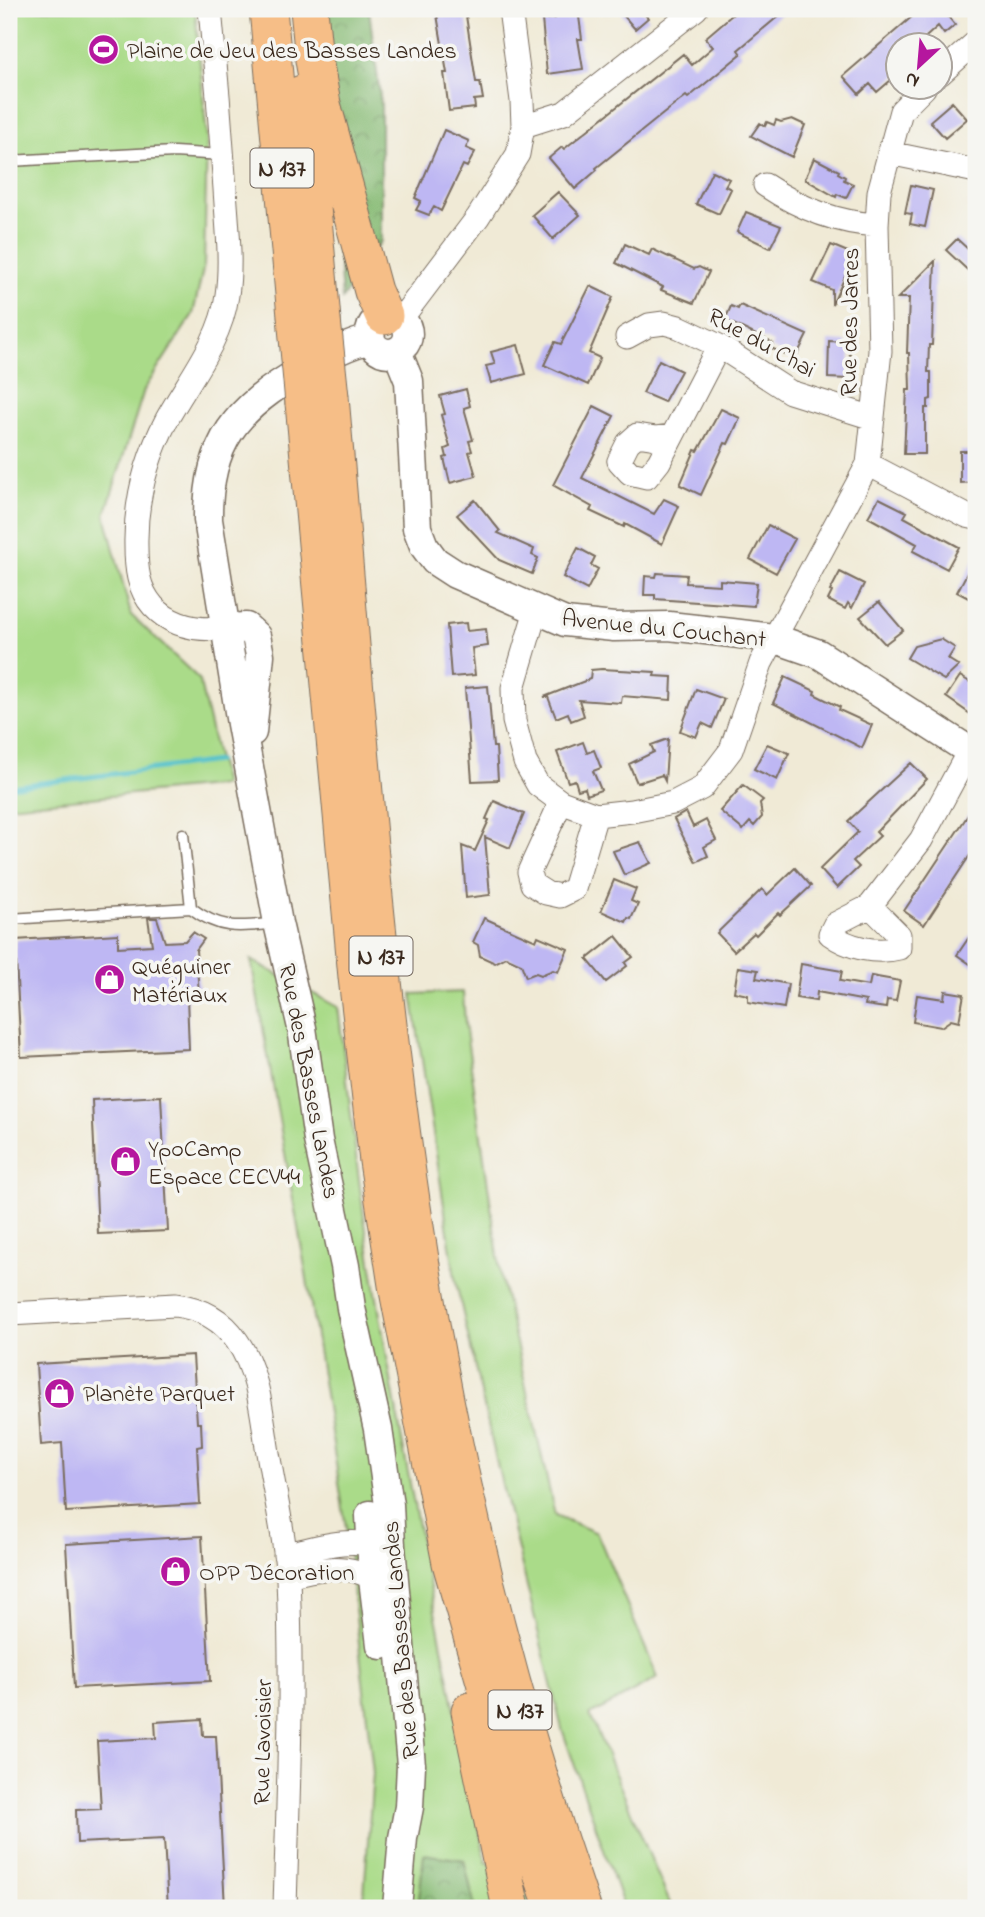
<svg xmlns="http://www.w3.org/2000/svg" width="985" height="1917" font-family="'Indie Flower',sans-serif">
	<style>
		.green { fill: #aadb89; stroke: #728254; stroke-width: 2 }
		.forest { fill: url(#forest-crowns); stroke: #61724a; stroke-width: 2 }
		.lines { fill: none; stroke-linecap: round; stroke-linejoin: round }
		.stream { stroke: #53c1ca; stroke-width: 5 }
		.building { fill: #beb7f3 }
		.service-casing { stroke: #7a6d5e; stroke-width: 13 }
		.minor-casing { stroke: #7a6d5e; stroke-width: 25 }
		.tertiary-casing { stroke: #7a6d5e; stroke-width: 31 }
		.trunk-casing { stroke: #7a6d5e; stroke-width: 39 }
		.service { stroke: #fff; stroke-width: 10 }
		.minor { stroke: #fff; stroke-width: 23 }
		.tertiary { stroke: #fff; stroke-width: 28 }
		.trunk { stroke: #f6be87; stroke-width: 37 }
		.trunk-bridge-casing { stroke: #7a6d5e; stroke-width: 39; stroke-linecap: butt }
		.trunk-bridge { stroke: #f6be87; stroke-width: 37 }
		.labels { text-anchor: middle; stroke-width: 7; stroke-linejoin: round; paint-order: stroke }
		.shield { fill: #f6f6f2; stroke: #73675e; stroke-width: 2 }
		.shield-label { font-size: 23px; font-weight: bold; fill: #3b2a1e }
		.poi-label { font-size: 24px; fill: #3b2a1e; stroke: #f6f6f2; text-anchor: start }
		.street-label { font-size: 24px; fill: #3b2a1e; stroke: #f6f6f2 }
	</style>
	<defs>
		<pattern id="forest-crowns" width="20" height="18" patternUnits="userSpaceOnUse" patternTransform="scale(1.75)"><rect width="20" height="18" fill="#87bb75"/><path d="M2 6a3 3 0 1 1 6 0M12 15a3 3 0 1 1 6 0" fill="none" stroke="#70985f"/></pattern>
	</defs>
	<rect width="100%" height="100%" fill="#f6f6f2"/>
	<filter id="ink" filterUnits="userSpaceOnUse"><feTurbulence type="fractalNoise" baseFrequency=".0143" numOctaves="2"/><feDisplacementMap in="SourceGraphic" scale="14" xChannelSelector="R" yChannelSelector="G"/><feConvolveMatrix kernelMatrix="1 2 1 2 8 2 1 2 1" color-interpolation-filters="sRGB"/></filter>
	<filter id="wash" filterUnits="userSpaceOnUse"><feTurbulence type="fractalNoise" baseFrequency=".00686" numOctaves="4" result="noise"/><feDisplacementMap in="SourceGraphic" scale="28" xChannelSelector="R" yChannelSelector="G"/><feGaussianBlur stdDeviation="1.57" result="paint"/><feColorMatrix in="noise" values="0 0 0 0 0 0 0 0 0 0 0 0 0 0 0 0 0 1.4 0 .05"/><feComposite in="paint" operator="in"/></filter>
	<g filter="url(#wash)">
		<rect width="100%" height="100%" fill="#f0ead6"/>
		<path class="green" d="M9,9H195L207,139L204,265L193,314L144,390L105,515L131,615L199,679L224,785L9,806Z
			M251,960L338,1007C347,1077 354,1147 364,1217C397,1433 442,1648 486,1862L521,1877L531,1908H475L464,1860L425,1855L418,1908H363L373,1773L347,1534L306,1273Z
			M463,992L465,1024L501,1277L555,1515L597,1533L658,1678L590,1715L672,1908H624L562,1729L497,1464L455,1278L412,994Z"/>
		<path class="forest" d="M322,9H369L381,105V241L342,299Z
			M424,1854L464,1860L475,1908H418Z"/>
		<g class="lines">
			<path class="stream" d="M9,787L218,761"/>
		</g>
		<g id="blocks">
			<path class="building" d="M436,9H465L476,82H480L483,99L474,100L475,108L449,111L444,73H447Z
				M554,9H578L582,39H578L583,69L547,74L542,19L555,18Z
				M618,9H640L648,18L635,29Z
				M739,9H787L738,50L741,54L688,98L686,96L663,114L596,168L597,170L575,189L549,158L562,147L564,149L683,54L692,65L713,47L705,38Z
				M921,9H942L955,25L944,34L938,26L916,46H898V74L877,92L870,84L859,94L843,76Z
				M952,102L967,119L945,138L930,121Z
				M792,119L805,125L792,157L751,136L760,123L765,126L767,122L774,125L776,120L781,122Z
				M444,130L469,141L466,148L475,152L467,167L463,165L441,211L434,207L429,215L416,210L421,201L415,198Z
				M814,158L839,171L838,173L845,177L844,180L853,184L846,198L837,194L836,197L805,179Z
				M712,171L729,179L725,186L731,189L719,214L696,204Z
				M911,185L933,190L925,227L910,224L912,214L905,213Z
				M558,192L580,215L553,239L532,215Z
				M746,212L781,226L770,248L737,232Z
				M957,239L969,250L976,242V278L946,250Z
				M625,244L649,255L652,249L694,269L699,267L709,272L694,303L661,290L663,287L616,263Z
				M831,245L855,255L832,305V290L813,282Z
				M935,261L932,345H929L928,372H931V399L928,400V408H925V454H904L907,390H910L909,353H907L909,298H898Z
				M590,286L613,297L589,353L600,358L588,385L544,365L555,342L561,344Z
				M740,305L807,335L795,359L771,348L773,343L725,320L731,306L738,309Z
				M829,341L845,342L850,349L849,379L828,378Z
				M518,345L526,374L491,383L486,366L495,364L491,352Z
				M659,360L681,371L664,402L643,393Z
				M466,389L470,406L464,408L473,440L469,441L472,451L469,452L476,476L450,483L444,458L447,457L445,449L450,447L441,415L445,414L440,396Z
				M594,406L614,416L582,478L654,514L664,499L679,506L662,544L625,524L624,527L590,511L592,507L553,485Z
				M721,409L740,418L728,444L725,443L701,495L680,485L695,450L698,451Z
				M960,451H976V482L960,483Z
				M879,498L907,512L904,517L959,547L947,569L913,551L917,544L868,517Z
				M475,500L500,531L498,533L534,549L532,555L538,558L532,574L499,560L457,515Z
				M768,525L795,539L776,573L750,559Z
				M578,548L595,557L591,565L598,569L587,590L563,577Z
				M976,556V602L957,592Z
				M840,572L864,584L852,608L848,603L845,609L828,600L832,592L830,591Z
				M657,573L687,575L686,583L720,585V580L757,583L754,606L655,599V595H644L645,576L656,577Z
				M879,602L903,630L885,644L860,617Z
				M466,623L467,631L486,629L488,646L472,648L475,675L451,677L447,625Z
				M941,639L955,648L948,659L959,666L944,680L907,658L914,646Z
				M602,669L655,672L654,676L672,677L671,700L622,696L621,703L579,700L584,716L571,721L568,713L556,718L548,697H544L590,679L591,670Z
				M960,676L976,686V718L946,697Z
				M785,677L815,691L814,694L840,707L839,710L872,725L862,748L773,703Z
				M488,686L493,747H496L498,780L472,781L465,688Z
				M696,689L724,699L712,728L702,723L696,737L680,731Z
				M668,739L665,781L662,775L637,783L629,764L654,752L651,745Z
				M583,742L587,753L594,750L601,768L593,771L601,790L587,795L585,788L578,790L575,780L568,782L557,752Z
				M767,744L789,753L777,780L754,769Z
				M911,763L927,779L876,832L880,836L853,861L859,867L837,888L820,869L858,832L848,821Z
				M743,785L763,800L760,803L762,817L754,826L750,822L743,830L720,811Z
				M494,801L524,814L510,848L485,837L490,895L466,898L462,846L475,851L489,820L486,819Z
				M976,803V846L924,925L904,911Z
				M686,812L693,827L706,820L716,840L704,847L708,856L696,862L674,819Z
				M640,842L651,863L624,875L613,851Z
				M795,868L811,886L780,915L778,913L756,935L754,933L734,951L717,933L762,889L767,895Z
				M614,880L636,889L631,901L638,904L631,919L628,918L626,922L601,911Z
				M148,918H157L165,942L185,941L193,932L204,939L196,950L199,995L187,997L189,1049L21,1057L15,940L118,934V947L152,945Z
				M484,918L536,941L538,936L568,949L558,972L553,970L541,975L536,973L526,977L521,964L506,957L495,963L480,956L478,945L473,942Z
				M976,927V968L957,955Z
				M616,936L633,957L625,963L627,966L606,982L587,959Z
				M801,964L842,971L840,981L869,986L871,976L900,981L896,1001L887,1000L886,1008L865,1005L866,1001L817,992L816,1001L796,998Z
				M738,967L758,970L756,978L788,984L784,1008L748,1002V995L734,992Z
				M945,991L964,994L959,1022L951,1020L941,1027L913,1022L917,995L944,999Z
				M161,1096L168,1231L98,1234L92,1100Z
				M193,1355L197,1423H201L202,1446L197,1447L200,1504L66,1512L62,1443L41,1445L36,1364Z
				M202,1536L210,1681L74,1688L66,1544Z
				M202,1719L203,1736H216L225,1908H168L164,1839L77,1843L76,1810L101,1809L97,1741L156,1738L155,1722Z"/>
		</g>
	</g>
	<g filter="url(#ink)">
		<use href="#blocks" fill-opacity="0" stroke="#7a6d5e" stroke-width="2"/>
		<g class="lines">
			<defs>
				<path id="service" d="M9,161L174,152L223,155
					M183,834L191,908
					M9,919L191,908C221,931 241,927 277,923"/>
				<path id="minor" d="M210,9C216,69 221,129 225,189C227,224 232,260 227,295C221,341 189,379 167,419C146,459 135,501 136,546C136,568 138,589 153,606C172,627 198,631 226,628
					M940,74L976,42
					M523,126L564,113L696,9
					M889,153L976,171
					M765,185C798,207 837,223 877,225
					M401,319L478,217L518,154L523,126L522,101L510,9
					M627,337L649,325L664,323L679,327L719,346L790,392L873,418
					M672,436L656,438L637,435L628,443L619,461L630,473L647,477L659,462L719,346
					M868,464L967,516L976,518
					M536,610L513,688L514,721L525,762L538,785L561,802L596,815L632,811L673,803L702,788L731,750L761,663L868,464L880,351L877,225L879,192L901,111L924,88
					M561,802L529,872L532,884L546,893L560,896L574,889L596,815
					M870,906L899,935V948C876,954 849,948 830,934L835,924L870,906L921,840L969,751
					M9,1314L175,1305C201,1308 222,1319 237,1341C259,1372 262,1416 268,1453C275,1494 285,1537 288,1579C293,1688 288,1799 285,1908
					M285,1555C305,1550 371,1530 380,1554
					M288,1577C313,1568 349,1563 373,1579"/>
				<path id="tertiary" d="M370 334a19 19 0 1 1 38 0a19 19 0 1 1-38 0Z
					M371,339C345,345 325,357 302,370C237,408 207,442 208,520L241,724L278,923L302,1028L318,1140L345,1266L351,1308L378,1429L389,1505L391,1547L411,1765L409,1807L403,1838L397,1908
					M397,351L409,381L417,528L424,546L435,561L455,574L565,622L614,627L669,626L732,633L773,638L819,654L976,755
					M226,628L246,627L256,636L260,655L252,732
					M370,1515L373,1579L381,1645"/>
				<path id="trunk" d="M268,9L297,327
					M309,9L314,60L322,104L373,291L384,316
					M302,94L322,320
					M330,397C354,673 373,952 415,1227C450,1458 505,1687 582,1908
					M304,403L357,977L378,1161L397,1285L451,1563L529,1835L554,1908
					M470,1711L511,1908"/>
			</defs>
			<use href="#service" class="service-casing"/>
			<use href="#minor" class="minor-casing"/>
			<use href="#tertiary" class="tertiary-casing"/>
			<use href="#trunk" class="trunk-casing"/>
			<use href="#service" class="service"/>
			<use href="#minor" class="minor"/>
			<use href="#tertiary" class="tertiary"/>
			<use href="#trunk" class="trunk"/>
			<defs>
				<path id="trunk-bridge" d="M322,320L330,397
					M297,327L304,403"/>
			</defs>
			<use href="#trunk-bridge" class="trunk-bridge-casing"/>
			<use href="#trunk-bridge" class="trunk-bridge"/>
		</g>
	</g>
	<defs>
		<symbol id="stadium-disc" viewBox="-11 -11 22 22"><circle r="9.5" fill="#b5179e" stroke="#f6f6f2"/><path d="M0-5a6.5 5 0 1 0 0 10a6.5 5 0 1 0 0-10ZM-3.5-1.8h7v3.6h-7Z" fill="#fff"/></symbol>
		<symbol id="shop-disc" viewBox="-11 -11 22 22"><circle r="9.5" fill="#b5179e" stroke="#f6f6f2"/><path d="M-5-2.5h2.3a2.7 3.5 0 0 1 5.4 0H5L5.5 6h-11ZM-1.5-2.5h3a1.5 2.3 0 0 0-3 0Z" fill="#fff"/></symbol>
	</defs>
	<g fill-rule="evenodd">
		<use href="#stadium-disc" x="86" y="32" width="35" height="35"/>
		<use href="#shop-disc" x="92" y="962" width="35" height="35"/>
		<use href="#shop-disc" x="108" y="1144" width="35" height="35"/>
		<use href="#shop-disc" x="42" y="1376" width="35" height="35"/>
		<use href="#shop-disc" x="158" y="1554" width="35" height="35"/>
	</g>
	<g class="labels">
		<g class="shield">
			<rect x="250.5" y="148.5" width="63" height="39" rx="5"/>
			<rect x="349.5" y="936.5" width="63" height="39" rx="5"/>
			<rect x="488.5" y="1690.5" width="63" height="39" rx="5"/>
		</g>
		<g class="shield-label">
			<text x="282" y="176">N 137</text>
			<text x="381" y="964">N 137</text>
			<text x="520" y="1718">N 137</text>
		</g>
		<g class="poi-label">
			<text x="127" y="58">Plaine de Jeu des Basses Landes</text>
			<text x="132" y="974">Quéguiner<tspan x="132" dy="28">Matériaux</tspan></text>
			<text x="148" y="1156">YpoCamp<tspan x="148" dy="28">Espace CECV44</tspan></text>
			<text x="83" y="1401">Planète Parquet</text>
			<text x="199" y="1580">OPP Décoration</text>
		</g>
		<g class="street-label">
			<text transform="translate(849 322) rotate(-89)" y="8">Rue des Jarres</text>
			<text transform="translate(762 342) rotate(29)" y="8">Rue du Chai</text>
			<text transform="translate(664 628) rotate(6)" y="8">Avenue du Couchant</text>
			<text transform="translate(310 1081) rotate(79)" y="8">Rue des Basses Landes</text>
			<text transform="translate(400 1640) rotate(-95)" y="8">Rue des Basses Landes</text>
			<text transform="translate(262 1742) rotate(-89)" y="8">Rue Lavoisier</text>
		</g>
	</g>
	<rect width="985" height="1917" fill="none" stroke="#f6f6f2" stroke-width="35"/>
	<g transform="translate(919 66) rotate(206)"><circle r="33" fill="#f6f6f2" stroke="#aba49d" stroke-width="2"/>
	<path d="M0-5L12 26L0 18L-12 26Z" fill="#b5179e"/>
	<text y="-10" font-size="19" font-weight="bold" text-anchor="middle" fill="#3b2a1e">N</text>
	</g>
</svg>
